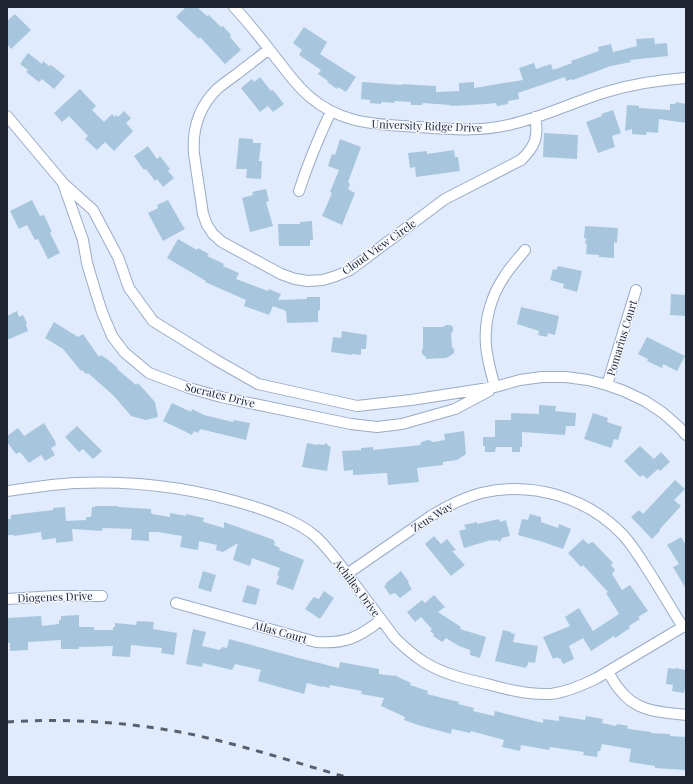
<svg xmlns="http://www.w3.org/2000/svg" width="693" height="784" font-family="'Playfair Display',serif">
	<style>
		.building { fill: #a7c6dd }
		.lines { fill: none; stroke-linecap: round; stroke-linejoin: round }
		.minor-casing { stroke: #9aabc7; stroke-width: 12 }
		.minor { stroke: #fff; stroke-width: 10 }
		.rail { stroke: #58606d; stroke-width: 3; stroke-dasharray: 7 7; stroke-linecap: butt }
		.labels { text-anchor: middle; stroke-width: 3; stroke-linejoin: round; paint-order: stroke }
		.street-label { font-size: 11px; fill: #202631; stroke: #f4f7fe }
	</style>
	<rect width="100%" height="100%" fill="#e0ebfd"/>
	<path class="building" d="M186,7H197L207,16L209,15L221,27L223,26L231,35L230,37L241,50L225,64L200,37L199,39L176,17Z
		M15,14L31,30L11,49L7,44V21Z
		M304,27L327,42L320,54L356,77L346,92L338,87L337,89L327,82L328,81L318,74L321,70L299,55L302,50L293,43Z
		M654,38L655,44L667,43L668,56L630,60L631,62L611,66L573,80L572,79L566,81L565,77L518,93L519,99L508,101V104L497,106L496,103L487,104L450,106V105L423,103L422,105H411V102L395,101L394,103L381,102V104L370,103V100L361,99L362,82L402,85V84L436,86V92L459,91V83L474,82V88L523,80L519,68L534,63L536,69L551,64L553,70L572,63L571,61L599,51L598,47L611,44L613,52L637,46L636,39Z
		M28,53L42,64L43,61L49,66L51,65L65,76L54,89L42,79L39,82L26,72L28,70L20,64Z
		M260,77L271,91L273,90L284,104L273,112L268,106L260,112L241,88L252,79L254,82Z
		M80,89L96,106L92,110L104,122L112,114L115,117L116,115L118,117L124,111L131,118L126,123L133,131L114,151L105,142L97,150L85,139L88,136L69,116L62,122L54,113Z
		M676,102L686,104V123L659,119L658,133L647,132L646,135L632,134V129L625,131L627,105L639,106V108L670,110V104H675Z
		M613,110L621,133L612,136L615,147L598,153L586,122L602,116L601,114Z
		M544,133L578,135L577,159L543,157Z
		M239,138L253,139V143H261L259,161H262L261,179L246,178L247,169H236Z
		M340,139L361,147L348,182L350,184L348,189L355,193L342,225L322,216L332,193L330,192L339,170L328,166L332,154L335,155Z
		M148,146L157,159L160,156L170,169L168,171L174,178L163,187L157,179L155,181L146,169L144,170L134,156Z
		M454,150L455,157H458L460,171L416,177L415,167L410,168L408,153L427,151V154Z
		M266,189L269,201L266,202L273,226L250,232L242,198L253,195L252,192Z
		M32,200L40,216L44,215L52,232L50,233L60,253L48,259L38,239L35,240L27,225L19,229L10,211Z
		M168,200L180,221L185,229L163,241L148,213L158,208L157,205Z
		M312,221L313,240H310V246H279L278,224H300V222Z
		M585,226L618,228L617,243L614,242V258L599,257V255L586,254L587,244H585L586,238H584Z
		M178,239L197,250L198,248L209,254L207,256L224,264L223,266L239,273L236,279L268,291L269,289L281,294L278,300L307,299V297H320V310L318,311V322L287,323L286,311L273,306L269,315L244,306L246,300L205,282L206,281L167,258Z
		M558,266L582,271L577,292L563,288L564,284L550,280L553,269L556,270Z
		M671,294L686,295V316L670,315Z
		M521,307L559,316L555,335L548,333L547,337L538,335L539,331L517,324Z
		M17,311L19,317L23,315L27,323L26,325L28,331L7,340V316Z
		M54,322L78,337L83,334L99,357L101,355L107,359L118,368L117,369L136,385L138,383L155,402L158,417L146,420L131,416L114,396L88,373L86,374L82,370L81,371L63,349L45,338Z
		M446,325H450L453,327V331L451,334L452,347L454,349V353L450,356L446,358L426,359V357L422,354V350L423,348V327H443Z
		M342,331L367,335L366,349H361V355L352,354V355L331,352L333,337L341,338Z
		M647,337L685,356L677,371L663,364L662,368L647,361L648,359L638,354Z
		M172,403L191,412L192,409L204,415L233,422L234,420L250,423L246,440L200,429L198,433L194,431L192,435L184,431L163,421Z
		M539,405L556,406L555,411L576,413L575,426H566L565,435L522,432V447H520V452H512V447H496L495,452H485V446H483V437H495V420H511V413L539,414Z
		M593,413L608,418L607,422L622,427L618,440L614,439L611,448L584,439Z
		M44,423L55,441L56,445L51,448L55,455L45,461L41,455L29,463L20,452L16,454L7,442V436L18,428L24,436Z
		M77,426L102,451L93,459L83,449L79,452L65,437Z
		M464,431L466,454L457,460L443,462V465L417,468L419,482L388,485L387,473L353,475V470L344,471L342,451L361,450V448L373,447V450L421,445L420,443L424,441L429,440L433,442L445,440L444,434Z
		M307,443L317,445V444L324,445L326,443L329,446L331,447L327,471L302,467Z
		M640,446L654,459L661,452L670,462L660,471L658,469L647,479L643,475L640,477L624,461Z
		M675,480L685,489L674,500L681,506L659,530L660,531L652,539L631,517L639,510L643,514Z
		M95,506H118V507L151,509V513H152V514L170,517V513L186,516V514L204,518L203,521L204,522L224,528V522L274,540V542H275L274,545L280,548L279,550L304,560L293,590L276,584L279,576L277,575L280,568L252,558L250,566L233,560L238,543L223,552L216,550L217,545L199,541L198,550L180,547L182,536L158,532H149V541L131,540L132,529L103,528L102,531L72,529L73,541L56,543V538L42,540L41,532L14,536V535H7V519H11V515L53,510V508L65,507L66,521L86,520V517H91L92,507H95Z
		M530,514L541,517V522L558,528L559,524L571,529L563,549L543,542L518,535L522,519L528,520Z
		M499,519L500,522L506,520L510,536L502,538L500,542L497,540L491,541V540L464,548L459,531L466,529L464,525L477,522V524Z
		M434,536L441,544L447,539L456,550L452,551L465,565L451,576L425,544Z
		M681,537L686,545V589L673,567L679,564L667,545Z
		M583,539L588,544L593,542L613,563L611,565L615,570L612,574L622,590L630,585L648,611L638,617L640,619L629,626L630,628L615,638L614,636L591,651L583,638L569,646L574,659L563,664L560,658L558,659V657L553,659L543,637L570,626L565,617L579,608L593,631L619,614L606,593L608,592L583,565L581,567L568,553Z
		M203,571L216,575L211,592L198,588Z
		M401,571L409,582L408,583L412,589L400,598L395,593L390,595L384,586L386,585L385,584Z
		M247,585L260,589L256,605L242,602Z
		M324,591L334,598L320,619L305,609L313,598L314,597L319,599Z
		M434,595L445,607L438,612L461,627L460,629L486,637L480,658L470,655V650L459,646L446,638L442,642L433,636L434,634L430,631L432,629L421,617L415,622L407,612L422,600L425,603Z
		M79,615V627H94V630H113V627H115V623L136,625L137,621L154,622L153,629L177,633L174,655L161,653L162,648L131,645L130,657L112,656L113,646L79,647V649H61V640L28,642V650L10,651V643H8L7,628V623H8V618L41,616L42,626L59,624V620H61V616Z
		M193,629L206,632L202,646L220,650V649H221L222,647L227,648L229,639L295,657L339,668L340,662L379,669V674L394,676V675L411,683L410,685L428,691L427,694L459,702L458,704L474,708L473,711L494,716L495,711L543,723V719L559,721V716L585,720L586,716L603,719L602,723L616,726L617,724L628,726L627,728L629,729L651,732V733L670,734V736L686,737V770L655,768V766L629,762L631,749L602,744L600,751H598L597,757L583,755L584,752L550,747L549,750L521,745L520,751L502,747L504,740L471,731L470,733L452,729L451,734L418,725L404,720L405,717L381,706L384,698L361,694L362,691L330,685L329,688L322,686V687L307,683L304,694L258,681L261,670L235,664L232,670L203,663L202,667L186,664Z
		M503,630L511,632V633L515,634L513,642L538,646L535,663L528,662V665H527L526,668L495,661Z
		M668,668L675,669L676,668L686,670V683L684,693L672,691L673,685L666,684Z"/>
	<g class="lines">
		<defs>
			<path id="minor" d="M234,7C251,25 265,44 280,63C289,75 298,87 310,97C338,121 368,124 403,126C438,128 474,133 508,125C542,118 573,102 606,92C632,84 659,80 686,78
				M269,49C258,58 247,66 237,74C230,79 223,84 217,89C199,107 192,130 194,154L203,214L207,225L213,234L222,242L281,274L295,279L308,281L323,280L336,276L350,270L445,199L521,160C535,147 539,136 535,117
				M7,116L64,184L93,210L118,257L129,288L153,321L216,360L258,384L357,406L411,400L495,387L520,380L542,377H566L588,380L607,385L624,391L645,401L663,413L679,427L686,435
				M64,186L83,240L87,263L95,290L102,312L112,336L124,352L149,373L189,388L221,397L351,424L377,427L402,424L455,409L489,391
				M299,191C308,163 319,137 331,111
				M607,385L636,290
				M495,387C491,373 487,359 486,345C484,321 491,296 504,277C510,267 518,259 525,250
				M7,491C30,488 53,484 76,483C137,480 200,489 258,508C278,515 298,522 315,536C328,548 339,563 350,578C365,598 380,618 395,638C404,647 413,655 424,662C443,674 465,679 487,684C508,690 529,695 551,694C567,692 583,685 597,678L686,625
				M347,574L431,516C447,506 463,498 481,493C532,481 587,497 623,535C634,547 642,561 651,575C662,592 672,610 683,627
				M7,599L55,596H102
				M176,603L316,642C345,644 358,638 381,620
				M608,672C612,678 615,685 620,690C636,712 661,712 686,715"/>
		</defs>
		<use href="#minor" class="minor-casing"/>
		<use href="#minor" class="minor"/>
		<path class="rail" d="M7,722C67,718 127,722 185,733C240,744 293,762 346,777"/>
	</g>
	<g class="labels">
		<g class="street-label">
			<text transform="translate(427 126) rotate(2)" y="4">University Ridge Drive</text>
			<text transform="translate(379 247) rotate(-35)" y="4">Cloud View Circle</text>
			<text transform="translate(622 338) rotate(-73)" y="4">Pomarius Court</text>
			<text transform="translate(220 395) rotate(14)" y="4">Socrates Drive</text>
			<text transform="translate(432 517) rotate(-32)" y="4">Zeus Way</text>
			<text transform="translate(357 588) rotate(53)" y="4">Achilles Drive</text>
			<text transform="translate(55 597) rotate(-2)" y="4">Diogenes Drive</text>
			<text transform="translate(280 632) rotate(16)" y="4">Atlas Court</text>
		</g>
	</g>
	<rect width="693" height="784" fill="none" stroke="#202631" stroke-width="16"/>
</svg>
